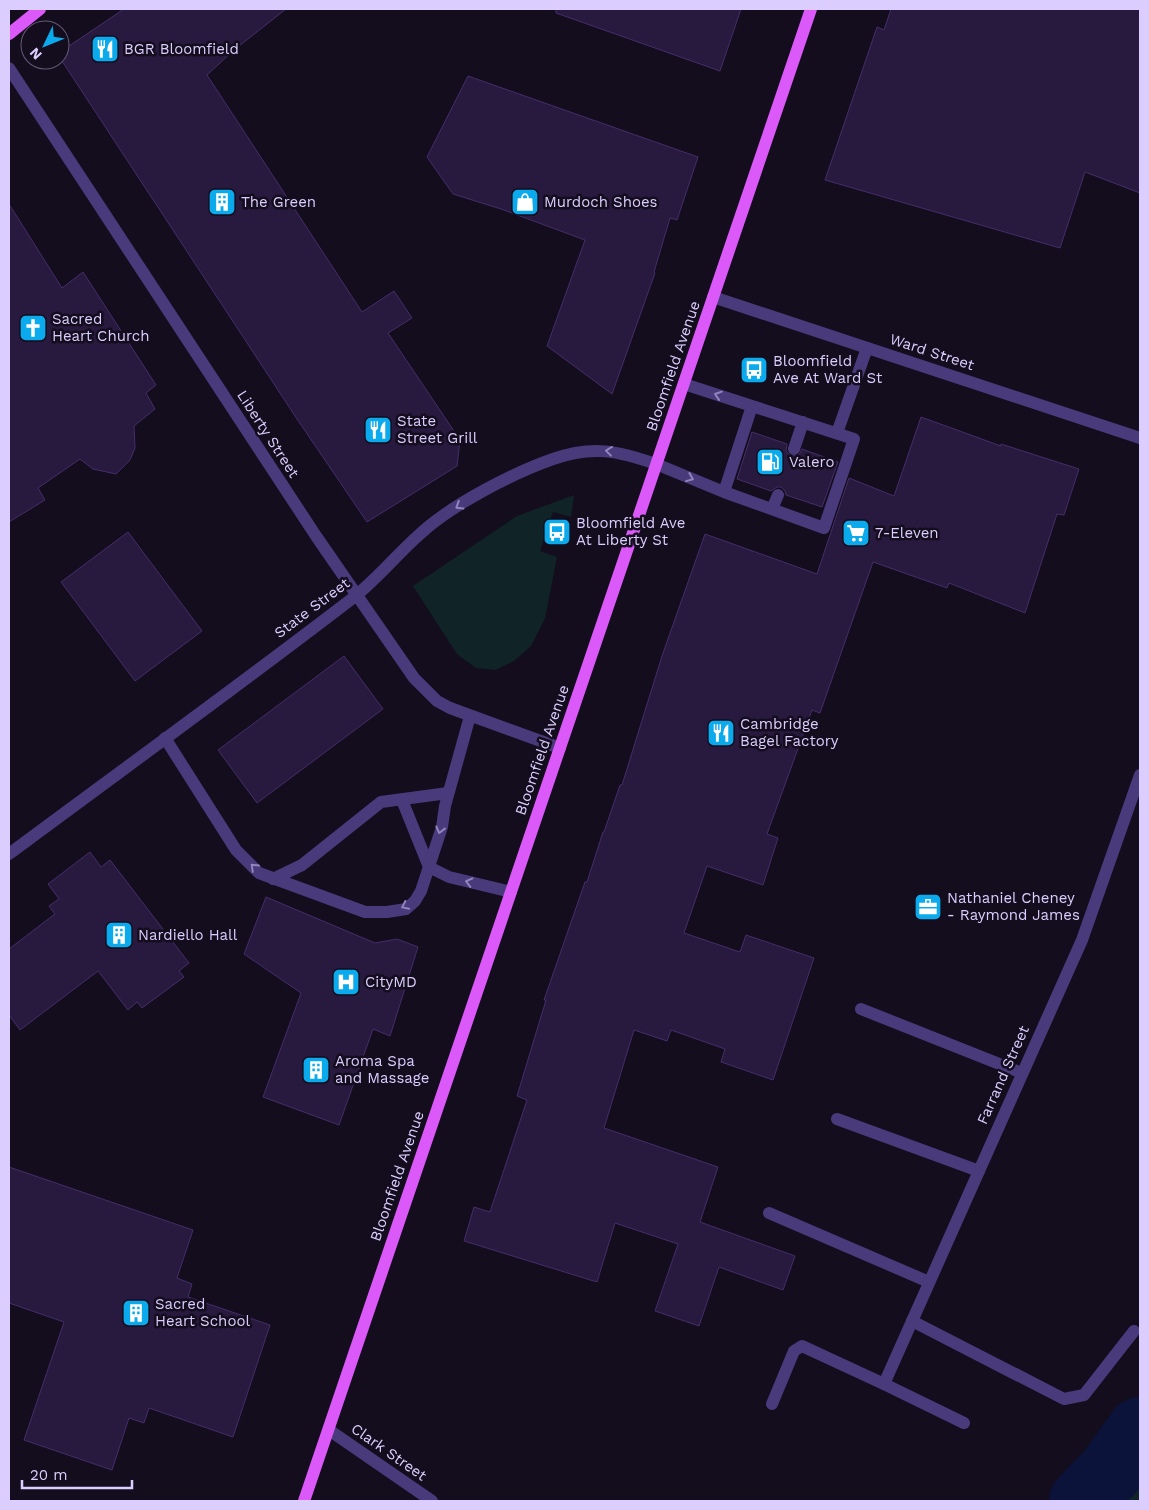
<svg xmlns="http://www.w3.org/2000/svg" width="1149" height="1510" font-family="'Work Sans',sans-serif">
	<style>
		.green { fill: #102428 }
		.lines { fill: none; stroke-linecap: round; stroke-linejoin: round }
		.river { stroke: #0b133a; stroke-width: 66 }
		.building { fill: #281a3f; stroke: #452d6a }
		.service { stroke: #493a7c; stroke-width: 12 }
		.minor { stroke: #493a7c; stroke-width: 12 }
		.tertiary { stroke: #493a7c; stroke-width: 12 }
		.primary { stroke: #db59f8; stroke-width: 12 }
		.oneway { stroke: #9284bc }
		.labels { text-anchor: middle; stroke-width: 5; stroke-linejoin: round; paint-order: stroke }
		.poi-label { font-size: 15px; fill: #dbcdfd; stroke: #130d1e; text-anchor: start }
		.street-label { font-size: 15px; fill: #dbcdfd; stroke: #130d1e }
	</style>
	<rect width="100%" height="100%" fill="#130d1e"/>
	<path class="green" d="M574,495L571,517L553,512L540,551L557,557L545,618L531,646L514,661L495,670L476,668L457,654L413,586L517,516Z
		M1140,1407V1501H1068L1112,1454Z"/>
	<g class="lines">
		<path class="river" d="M1082,1501L1110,1472L1140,1430"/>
	</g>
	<path class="building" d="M124,9H286L234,50L207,75L362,312L394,291L412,318L388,333L460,440L457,466L367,522L297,419L60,58V52Z
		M556,9H741L720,71L556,13Z
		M891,9H1140V193L1085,172L1060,248L825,180L877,27L884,30Z
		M468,76L698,157L677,220L670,218L654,272L655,273L612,394L547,346L585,240L501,209L453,194L427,157Z
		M9,204L62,288L83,272L156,385L146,393L155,409L134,426L135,448L130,460L116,474L93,469L80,459L38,488L45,500L9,522Z
		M921,417L1001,446V444L1079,469L1064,515L1057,514L1025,613L949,583L947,588L873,562L820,713L812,710L767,834L778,838L763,885L707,866L684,933L740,952L746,935L814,958L773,1080L721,1062L725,1049L671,1030L667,1041L634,1030L604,1128L718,1167L700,1222L795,1256L783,1290L719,1267L699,1326L655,1311L678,1244L615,1223L597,1282L464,1241L474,1207L490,1212L527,1100L517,1096L546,1000H544L585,882H587L603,832H604L620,785H622L662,656L705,534L817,574L849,478L894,496Z
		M752,432L787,444L786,451L791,456L799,455L802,449L838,462L822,507L786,495L785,491L781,487H777L771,491L737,479Z
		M128,532L202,631L135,681L61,582Z
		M344,656L383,709L257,803L218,750Z
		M90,852L101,867L110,860L189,963L179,971L184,977L142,1008L137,1002L128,1010L98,971L20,1030L9,1015V949L55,914L49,906L59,899L48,884Z
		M266,897L375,943L397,939L418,947L390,1036L373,1029L339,1125L263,1097L301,993L244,954Z
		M9,1167L193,1230L177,1278L192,1284L188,1297L270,1325L233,1437L149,1408L144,1423L129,1418L112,1470L24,1440L64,1322L9,1303Z"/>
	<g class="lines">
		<path class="service" d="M684,384L752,406
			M752,406L854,439L824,528L724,492Z
			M837,433L867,348
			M794,449L803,422
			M656,464L724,492
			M772,509L778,495
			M165,738L236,850L259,873L365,912H387L406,909L415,901L421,891L442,827L445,806L470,716
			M402,800L429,867L449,877L511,892
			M273,879L302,865L381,802L448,793
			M861,1009L1022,1073
			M837,1119L979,1171
			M769,1213L929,1282
			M912,1321L1064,1399L1084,1395L1134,1331
			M772,1404L794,1351L802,1346L884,1384L964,1423"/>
		<path class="minor" d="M713,297L1140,438
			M9,854C122,770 237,687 349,601C375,582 396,555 420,534C451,505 513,473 553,459C593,445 618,451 656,464
			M884,1384L1082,940L1140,775
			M329,1430L432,1501"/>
		<path class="tertiary" d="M9,68L316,536L414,678L437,701L450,708L560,748"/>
		<path class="primary" d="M9,34L40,9
			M304,1501L811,9"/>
	</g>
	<defs><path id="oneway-chevron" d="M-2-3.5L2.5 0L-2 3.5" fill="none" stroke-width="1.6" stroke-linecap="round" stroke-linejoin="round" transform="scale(1.25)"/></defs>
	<g class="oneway">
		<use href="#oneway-chevron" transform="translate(718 395) rotate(-162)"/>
		<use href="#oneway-chevron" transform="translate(609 451) rotate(-173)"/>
		<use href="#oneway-chevron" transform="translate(690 478) rotate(22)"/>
		<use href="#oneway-chevron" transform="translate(459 506) rotate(148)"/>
		<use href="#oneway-chevron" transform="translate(440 830) rotate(104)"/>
		<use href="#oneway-chevron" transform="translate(254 867) rotate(-136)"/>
		<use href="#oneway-chevron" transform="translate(469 882) rotate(-166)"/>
		<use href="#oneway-chevron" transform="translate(405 906) rotate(154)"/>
	</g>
	<defs>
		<symbol id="restaurant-square" viewBox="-11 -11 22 22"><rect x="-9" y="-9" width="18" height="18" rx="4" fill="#0aaaec" stroke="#130d1e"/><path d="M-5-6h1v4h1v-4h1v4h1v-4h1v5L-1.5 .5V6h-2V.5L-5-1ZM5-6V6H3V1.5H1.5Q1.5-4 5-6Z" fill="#fff"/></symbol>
		<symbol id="building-square" viewBox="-11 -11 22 22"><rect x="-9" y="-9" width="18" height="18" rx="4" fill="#0aaaec" stroke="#130d1e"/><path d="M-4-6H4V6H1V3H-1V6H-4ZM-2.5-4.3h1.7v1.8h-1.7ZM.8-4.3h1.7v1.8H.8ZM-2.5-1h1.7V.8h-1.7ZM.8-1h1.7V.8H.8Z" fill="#fff"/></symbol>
		<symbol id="shop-square" viewBox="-11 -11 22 22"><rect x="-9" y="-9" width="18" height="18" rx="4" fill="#0aaaec" stroke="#130d1e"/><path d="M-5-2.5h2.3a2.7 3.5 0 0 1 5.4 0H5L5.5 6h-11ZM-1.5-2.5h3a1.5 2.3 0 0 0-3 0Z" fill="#fff"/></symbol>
		<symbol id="church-square" viewBox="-11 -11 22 22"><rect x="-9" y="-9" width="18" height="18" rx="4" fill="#0aaaec" stroke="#130d1e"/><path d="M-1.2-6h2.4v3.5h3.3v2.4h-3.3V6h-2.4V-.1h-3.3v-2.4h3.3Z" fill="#fff"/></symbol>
		<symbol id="bus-square" viewBox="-11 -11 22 22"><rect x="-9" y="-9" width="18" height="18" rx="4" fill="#0aaaec" stroke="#130d1e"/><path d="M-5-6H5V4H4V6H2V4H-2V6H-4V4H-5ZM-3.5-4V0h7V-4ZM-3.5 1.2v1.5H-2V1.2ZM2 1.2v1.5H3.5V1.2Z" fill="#fff"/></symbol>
		<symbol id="fuel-square" viewBox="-11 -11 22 22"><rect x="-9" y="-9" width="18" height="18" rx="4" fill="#0aaaec" stroke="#130d1e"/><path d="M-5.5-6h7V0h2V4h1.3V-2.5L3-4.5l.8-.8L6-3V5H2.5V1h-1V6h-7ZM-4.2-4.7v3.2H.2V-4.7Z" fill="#fff"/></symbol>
		<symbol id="supermarket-square" viewBox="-11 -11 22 22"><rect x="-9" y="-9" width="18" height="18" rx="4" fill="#0aaaec" stroke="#130d1e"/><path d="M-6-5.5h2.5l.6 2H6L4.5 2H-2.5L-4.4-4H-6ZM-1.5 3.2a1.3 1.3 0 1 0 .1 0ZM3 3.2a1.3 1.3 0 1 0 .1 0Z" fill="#fff"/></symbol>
		<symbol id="office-square" viewBox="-11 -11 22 22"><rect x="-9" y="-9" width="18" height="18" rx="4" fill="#0aaaec" stroke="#130d1e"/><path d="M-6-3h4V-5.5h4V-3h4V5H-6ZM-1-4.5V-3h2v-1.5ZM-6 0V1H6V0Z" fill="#fff"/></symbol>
		<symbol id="hospital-square" viewBox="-11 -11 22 22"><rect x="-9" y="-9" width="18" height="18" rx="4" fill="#0aaaec" stroke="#130d1e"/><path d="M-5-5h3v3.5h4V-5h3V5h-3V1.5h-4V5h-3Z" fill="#fff"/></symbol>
	</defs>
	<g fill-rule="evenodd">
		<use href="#restaurant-square" x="89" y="33" width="32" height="32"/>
		<use href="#building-square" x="206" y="186" width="32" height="32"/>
		<use href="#shop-square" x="509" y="186" width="32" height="32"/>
		<use href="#church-square" x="17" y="312" width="32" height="32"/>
		<use href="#bus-square" x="738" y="354" width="32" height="32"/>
		<use href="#restaurant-square" x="362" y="414" width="32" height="32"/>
		<use href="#fuel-square" x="754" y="446" width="32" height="32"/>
		<use href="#bus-square" x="541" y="516" width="32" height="32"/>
		<use href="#supermarket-square" x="840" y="517" width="32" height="32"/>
		<use href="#restaurant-square" x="705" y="717" width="32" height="32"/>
		<use href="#office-square" x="912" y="891" width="32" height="32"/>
		<use href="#building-square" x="103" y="919" width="32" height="32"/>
		<use href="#hospital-square" x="330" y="966" width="32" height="32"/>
		<use href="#building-square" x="300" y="1054" width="32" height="32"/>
		<use href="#building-square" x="120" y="1297" width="32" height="32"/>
	</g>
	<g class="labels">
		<g class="poi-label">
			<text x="124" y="54">BGR Bloomfield</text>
			<text x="241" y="207">The Green</text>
			<text x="544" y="207">Murdoch Shoes</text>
			<text x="52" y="324">Sacred<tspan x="52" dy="17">Heart Church</tspan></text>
			<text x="773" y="366">Bloomfield<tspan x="773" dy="17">Ave At Ward St</tspan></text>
			<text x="397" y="426">State<tspan x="397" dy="17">Street Grill</tspan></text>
			<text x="789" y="467">Valero</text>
			<text x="576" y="528">Bloomfield Ave<tspan x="576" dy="17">At Liberty St</tspan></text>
			<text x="875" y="538">7-Eleven</text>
			<text x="740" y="729">Cambridge<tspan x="740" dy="17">Bagel Factory</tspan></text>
			<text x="947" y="903">Nathaniel Cheney<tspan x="947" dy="17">- Raymond James</tspan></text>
			<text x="138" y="940">Nardiello Hall</text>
			<text x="365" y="987">CityMD</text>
			<text x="335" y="1066">Aroma Spa<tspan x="335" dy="17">and Massage</tspan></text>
			<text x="155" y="1309">Sacred<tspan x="155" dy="17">Heart School</tspan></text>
		</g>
		<g class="street-label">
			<text transform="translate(932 352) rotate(18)" y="5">Ward Street</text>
			<text transform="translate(673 366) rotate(-71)" y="5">Bloomfield Avenue</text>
			<text transform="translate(268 434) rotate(57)" y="5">Liberty Street</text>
			<text transform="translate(312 608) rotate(-37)" y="5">State Street</text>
			<text transform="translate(542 750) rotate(-71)" y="5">Bloomfield Avenue</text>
			<text transform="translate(1003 1075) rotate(-66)" y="5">Farrand Street</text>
			<text transform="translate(397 1176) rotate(-71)" y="5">Bloomfield Avenue</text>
			<text transform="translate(389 1452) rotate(35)" y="5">Clark Street</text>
		</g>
	</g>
	<rect width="1149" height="1510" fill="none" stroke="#dbcdfd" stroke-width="20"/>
	<g transform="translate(45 45) rotate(227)"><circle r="24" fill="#130d1e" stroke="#635a77"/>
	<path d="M0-4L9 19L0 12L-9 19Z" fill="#0aaaec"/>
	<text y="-8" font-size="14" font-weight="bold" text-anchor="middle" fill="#dbcdfd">N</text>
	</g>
	<path d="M22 1480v8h110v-8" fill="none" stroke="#dbcdfd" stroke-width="2.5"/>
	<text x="30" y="1480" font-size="15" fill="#dbcdfd" stroke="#130d1e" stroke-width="4" paint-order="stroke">20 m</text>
</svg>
